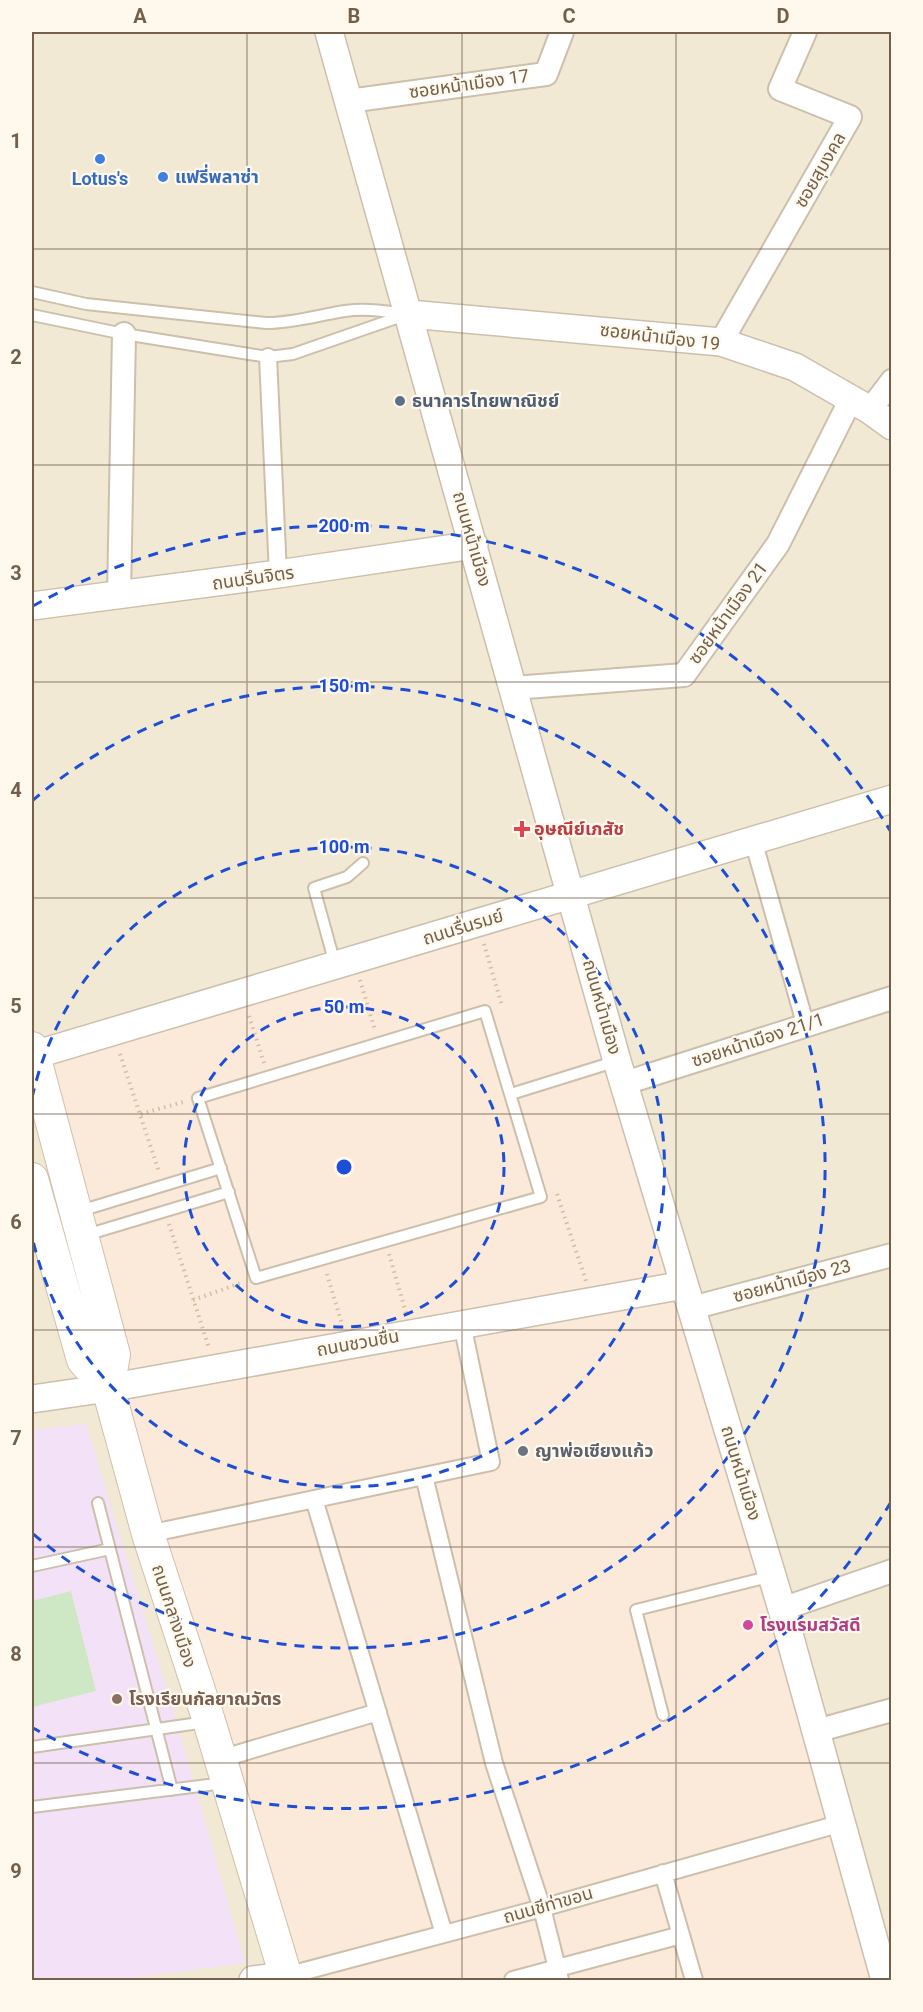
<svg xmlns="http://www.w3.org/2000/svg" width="923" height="2012" font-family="Roboto,'Noto Sans Thai',sans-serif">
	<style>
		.residential { fill: #f2e9d4 }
		.commercial { fill: #fbe9da }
		.education { fill: #f3e2f7 }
		.green { fill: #cee8c5 }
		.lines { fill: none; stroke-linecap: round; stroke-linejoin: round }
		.service-casing { stroke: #ccbfac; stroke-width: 14 }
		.pedestrian-casing { stroke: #ccbfac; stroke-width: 20 }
		.minor-casing { stroke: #ccbfac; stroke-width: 26 }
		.tertiary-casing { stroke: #ccbfac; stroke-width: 30 }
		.secondary-casing { stroke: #cfc0aa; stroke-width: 34 }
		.path { stroke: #d4bda2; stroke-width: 4; stroke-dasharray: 1.5 4.5; stroke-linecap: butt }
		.service { stroke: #fff; stroke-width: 10 }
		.pedestrian { stroke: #fff; stroke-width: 16 }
		.minor { stroke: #fff; stroke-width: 22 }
		.tertiary { stroke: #fff; stroke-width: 27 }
		.secondary { stroke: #fff; stroke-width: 32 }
		.grid { fill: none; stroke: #73604c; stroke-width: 1.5; stroke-opacity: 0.55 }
		.ring { fill: none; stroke: #1d4ed8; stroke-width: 3; stroke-dasharray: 10 8 }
		.shop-dot { fill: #3f7fe0; stroke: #fef9ec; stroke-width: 2 }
		.service-dot { fill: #5c6f8a; stroke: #fef9ec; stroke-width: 2 }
		.health-dot { fill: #e0444e; stroke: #fef9ec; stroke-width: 2 }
		.worship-dot { fill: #6b7280; stroke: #fef9ec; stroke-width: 2 }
		.hotel-dot { fill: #d1479c; stroke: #fef9ec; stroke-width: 2 }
		.education-dot { fill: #8d6e63; stroke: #fef9ec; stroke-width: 2 }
		.labels { text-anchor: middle; stroke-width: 4.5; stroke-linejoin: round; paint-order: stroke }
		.street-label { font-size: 18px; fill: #73604c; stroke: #fef9ec }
		.shop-label { font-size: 18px; font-weight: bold; fill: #366cbe; stroke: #fef9ec; text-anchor: start }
		.service-label { font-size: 18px; font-weight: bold; fill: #4e5e75; stroke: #fef9ec; text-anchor: start }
		.health-label { font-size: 18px; font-weight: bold; fill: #be3a42; stroke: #fef9ec; text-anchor: start }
		.worship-label { font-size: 18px; font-weight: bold; fill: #5b616d; stroke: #fef9ec; text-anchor: start }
		.hotel-label { font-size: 18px; font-weight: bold; fill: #b23c85; stroke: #fef9ec; text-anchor: start }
		.education-label { font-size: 18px; font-weight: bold; fill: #785e54; stroke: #fef9ec; text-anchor: start }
		.centre { fill: #1d4ed8; stroke: #fef9ec; stroke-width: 3 }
		.ring-label { font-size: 18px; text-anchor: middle; font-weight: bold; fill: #1d4ed8; stroke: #fef9ec; stroke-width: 4.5; stroke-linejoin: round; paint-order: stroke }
		.neatline { fill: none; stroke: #73604c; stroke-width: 2 }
		.grid-label { font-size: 20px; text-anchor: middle; font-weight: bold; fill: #73604c }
	</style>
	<rect width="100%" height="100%" fill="#fbf6e6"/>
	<path class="residential" d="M32,32H891V1980H32Z"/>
	<path class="commercial" d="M571,894L885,1980H287L209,1721L122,1380L45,1057Z"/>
	<path class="education" d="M86,1424L178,1726L245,1963L117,1980H32V1707L96,1691L71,1592L32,1601V1430Z"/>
	<path class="green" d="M71,1591L96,1691L32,1707V1601Z"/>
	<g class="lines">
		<defs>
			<path id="service" d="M32,292L86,304L266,323C294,323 318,315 345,311C366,308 385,311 405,314
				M32,315L124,334L268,357L293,354L408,314
				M335,964L314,888L347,877L363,863
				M485,1011L541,1197L256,1278L198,1098Z
				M511,1094L617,1061
				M80,1211L221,1168
				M86,1235L229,1192
				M98,1503L172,1790
				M32,1566L110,1549
				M663,1715L636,1610L772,1576
				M32,1747L206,1722
				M32,1807L224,1783"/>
			<path id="pedestrian" d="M268,357L278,574
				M753,840L805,1023
				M424,1476L491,1462L462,1324
				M314,1499L444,1934
				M148,1534L424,1476L494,1763L542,1908L560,1980
				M220,1759L378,1712
				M663,1873L694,1980
				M286,1976L542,1908L842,1823
				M513,1980L681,1935"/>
			<path id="minor" d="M349,101L546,74L562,32
				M721,342L850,117L780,89L805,32
				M870,410L892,381
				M119,596L124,334
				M513,688L684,675L778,544L851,399
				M625,1083L892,998
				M692,1308L892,1255
				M782,1609L892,1571
				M816,1731L892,1710"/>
			<path id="tertiary" d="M329,32L617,1061L782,1609L885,1980
				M409,314L721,342L795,367L870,410L892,426
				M32,606L278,574L474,545
				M34,1055L892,799
				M32,1399L108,1388L684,1285
				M253,1980L286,1976"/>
			<path id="secondary" d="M32,1048L114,1355L108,1388L148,1534L209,1721L287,1980
				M32,1179L83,1360L108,1388"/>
		</defs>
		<use href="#service" class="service-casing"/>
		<use href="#pedestrian" class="pedestrian-casing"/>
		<use href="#minor" class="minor-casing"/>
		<use href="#tertiary" class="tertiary-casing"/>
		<use href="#secondary" class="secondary-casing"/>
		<path class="path" d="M484,944L502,1006
			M360,980L375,1030
			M249,1016L264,1063
			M120,1054L159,1172
			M141,1114L183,1102
			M557,1194L586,1281
			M169,1224L209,1348
			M389,1254L406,1313
			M327,1274L342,1324
			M193,1300L241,1283"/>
		<use href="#service" class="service"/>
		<use href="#pedestrian" class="pedestrian"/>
		<use href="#minor" class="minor"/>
		<use href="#tertiary" class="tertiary"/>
		<use href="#secondary" class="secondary"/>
	</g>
	<path class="grid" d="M247,32V1980M462,32V1980M676,32V1980M32,249H892M32,465H892M32,682H892M32,898H892M32,1114H892M32,1330H892M32,1547H892M32,1763H892"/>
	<g class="ring">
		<circle cx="344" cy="1167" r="160"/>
		<path d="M32 1098A320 320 0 1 1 32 1236"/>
		<path d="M32 801A481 481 0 1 1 32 1533"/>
		<path d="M891 1502A641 641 0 0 1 33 1728M33 606A641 641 0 0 1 891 832"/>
	</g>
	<g class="shop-dot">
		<circle cx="100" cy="159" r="6"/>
		<circle cx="163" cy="177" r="6"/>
	</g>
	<circle class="service-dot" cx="400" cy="401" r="6"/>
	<path class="health-dot" d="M519 820h6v6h6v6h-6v6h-6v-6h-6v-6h6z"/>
	<circle class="worship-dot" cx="523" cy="1451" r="6"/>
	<circle class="hotel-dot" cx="748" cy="1625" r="6"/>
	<circle class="education-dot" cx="117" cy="1699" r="6"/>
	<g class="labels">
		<g class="street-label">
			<text transform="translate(469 84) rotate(-8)" y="6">ซอยหน้าเมือง 17</text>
			<text transform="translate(820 170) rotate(-60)" y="6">ซอยสุมงคล</text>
			<text transform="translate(660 337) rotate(7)" y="6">ซอยหน้าเมือง 19</text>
			<text transform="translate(472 539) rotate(74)" y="6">ถนนหน้าเมือง</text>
			<text transform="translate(253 578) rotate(-8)" y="6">ถนนรึนจิตร</text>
			<text transform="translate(728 613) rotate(-54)" y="6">ซอยหน้าเมือง 21</text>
			<text transform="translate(463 927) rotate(-17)" y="6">ถนนรื่นรมย์</text>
			<text transform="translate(602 1007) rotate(74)" y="6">ถนนหน้าเมือง</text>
			<text transform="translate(758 1040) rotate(-18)" y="6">ซอยหน้าเมือง 21/1</text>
			<text transform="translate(792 1281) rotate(-15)" y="6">ซอยหน้าเมือง 23</text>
			<text transform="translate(358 1343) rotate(-10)" y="6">ถนนชวนชื่น</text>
			<text transform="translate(741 1473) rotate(73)" y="6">ถนนหน้าเมือง</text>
			<text transform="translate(174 1616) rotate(72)" y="6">ถนนกลางเมือง</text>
			<text transform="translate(548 1905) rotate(-16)" y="6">ถนนชีท่าขอน</text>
		</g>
		<g class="shop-label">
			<text x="175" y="183">แฟรี่พลาซ่า</text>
			<text x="100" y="185" text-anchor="middle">Lotus's</text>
		</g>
		<g class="service-label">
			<text x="412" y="407">ธนาคารไทยพาณิชย์</text>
		</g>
		<g class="health-label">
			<text x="534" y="835">อุษณีย์เภสัช</text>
		</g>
		<g class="worship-label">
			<text x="535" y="1457">ญาพ่อเซียงแก้ว</text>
		</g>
		<g class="hotel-label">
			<text x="760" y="1631">โรงแรมสวัสดี</text>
		</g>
		<g class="education-label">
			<text x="129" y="1705">โรงเรียนกัลยาณวัตร</text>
		</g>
	</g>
	<circle cx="344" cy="1167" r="9" class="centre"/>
	<g class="ring-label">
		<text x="344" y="532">200 m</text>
		<text x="344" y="692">150 m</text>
		<text x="344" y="853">100 m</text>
		<text x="344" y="1013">50 m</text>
	</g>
	<rect width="923" height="2012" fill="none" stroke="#fef9ec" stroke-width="66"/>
	<rect x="33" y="33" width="857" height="1946" class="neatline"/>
	<g class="grid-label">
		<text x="140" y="23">A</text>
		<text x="354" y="23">B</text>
		<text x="569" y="23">C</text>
		<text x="783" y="23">D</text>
		<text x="16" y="148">1</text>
		<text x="16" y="364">2</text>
		<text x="16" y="580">3</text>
		<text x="16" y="797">4</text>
		<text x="16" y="1013">5</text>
		<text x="16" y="1229">6</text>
		<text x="16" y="1445">7</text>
		<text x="16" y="1661">8</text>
		<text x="16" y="1878">9</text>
	</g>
</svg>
